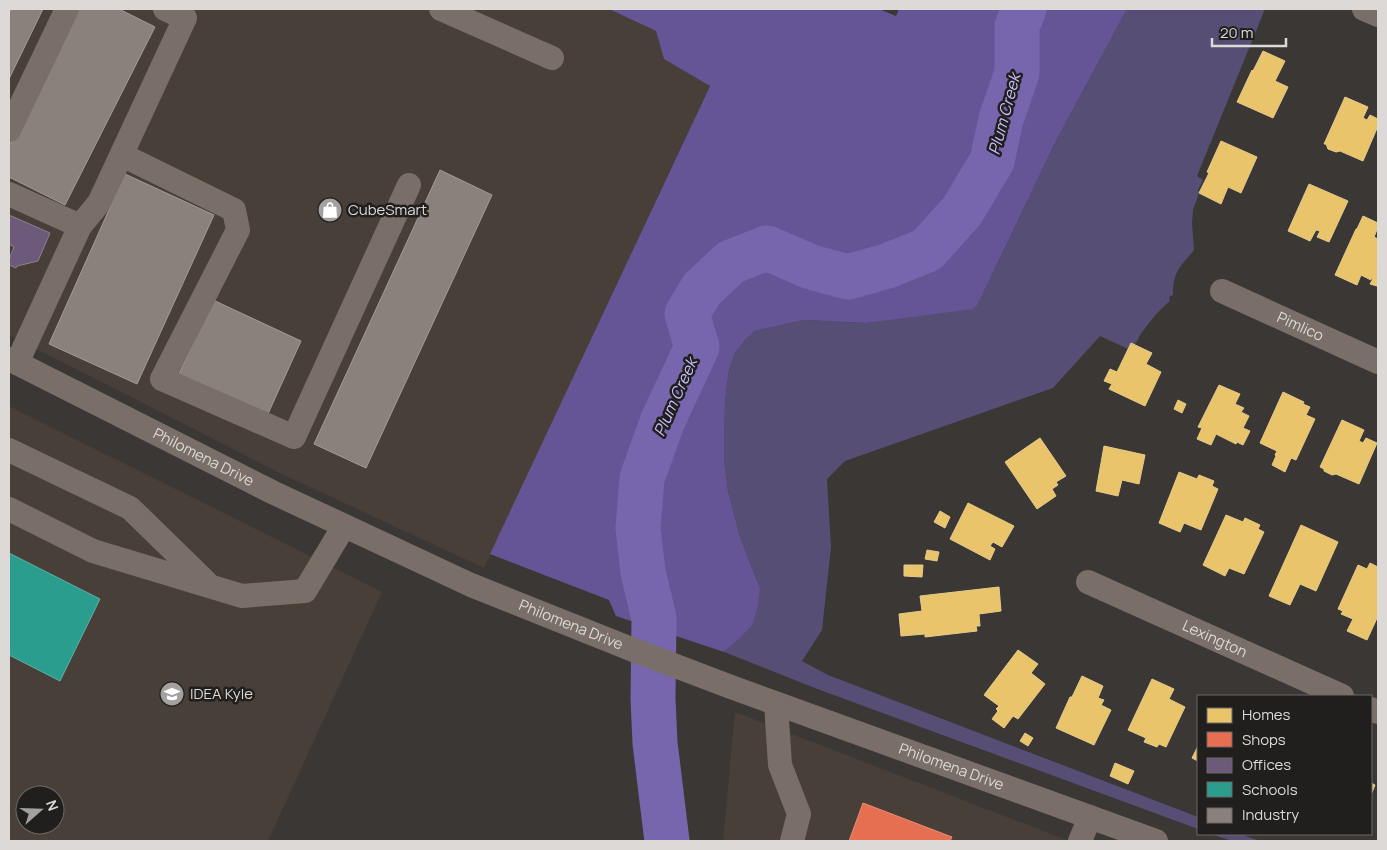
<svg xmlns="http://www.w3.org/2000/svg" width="1387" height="850" font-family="Manrope,sans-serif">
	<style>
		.built { fill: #483f38; fill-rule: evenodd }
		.green { fill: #574e75 }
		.forest { fill: #655597 }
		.homes { fill: #e9c46a; stroke: #e5ca8b }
		.shops { fill: #e76f51; stroke: #e48f79 }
		.offices { fill: #6d597a; stroke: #8e7f96 }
		.schools { fill: #2a9d8f; stroke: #5fafa5 }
		.industry { fill: #8a817c; stroke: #a39b97 }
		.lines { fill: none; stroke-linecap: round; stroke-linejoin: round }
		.river { stroke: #7766ad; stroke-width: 45 }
		.minor { stroke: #796f68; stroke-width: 24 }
		.labels { text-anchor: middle; stroke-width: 5; stroke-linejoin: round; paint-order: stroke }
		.poi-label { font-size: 15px; fill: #dcd9d7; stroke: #211f1d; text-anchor: start }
		.street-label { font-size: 15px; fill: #dcd9d7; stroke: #211f1d }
		.water-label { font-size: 16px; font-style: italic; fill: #c9befd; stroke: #211f1d }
	</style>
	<rect width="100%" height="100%" fill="#3a3735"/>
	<path class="built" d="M9,9H609L656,31L664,59L710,85L484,568L284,475L9,335Z
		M9,406L382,592L268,841H9ZM25,795H55V825H25Z
		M735,712L1069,841H723Z"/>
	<path class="green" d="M1127,9H1265L1197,176L1203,180L1198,190L1199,193L1193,210L1192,223L1194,250C1180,267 1173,271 1173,295L1169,297L1170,301C1159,310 1151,320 1143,331C1136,340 1139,343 1128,349L1100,336L1053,388L845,461L827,479L831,547L822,630L802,661L828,675L1198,817V829L820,690L724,652L738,640L760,588L740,537L728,491L724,460L725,401L729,370L735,353L745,340L755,331L804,320L866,323L978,304L1056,141Z
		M1211,834H1240L1260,841H1232Z"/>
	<path class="forest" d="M609,9H879L896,16L899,9H1127L1056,141L978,304L973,309L866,323L804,320L755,331L745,340L735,353L729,370L725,401L724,460L728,491L740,537L760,588L758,606L752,625L738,640L724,652L616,616L609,600L490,554L710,86L664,59L656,31Z"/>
	<path class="homes" d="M1263,51L1285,61L1275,81L1288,87L1273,118L1237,102L1252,70L1253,71Z
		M1345,97L1368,107L1363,118L1367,120L1370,115L1378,119V126L1363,161L1340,151L1336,152L1328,149L1326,144H1324Z
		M1221,141L1257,157L1241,193L1228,187L1221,204L1199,193L1209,173L1207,172Z
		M1309,184L1348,201L1329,242L1317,237L1320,231L1316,230L1310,241L1288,231Z
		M1363,216L1378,223V227L1374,237L1378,239L1377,286L1370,284L1373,279L1371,278V280L1361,275L1357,285L1335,275L1356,229H1357Z
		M1131,343L1152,353L1146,364L1161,372L1145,406L1109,389L1112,384L1104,381L1110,369L1117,372Z
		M1219,385L1240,394L1235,404L1244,408L1241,412L1249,416L1243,428L1250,431L1243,445L1237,442L1236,444L1216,434L1211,445L1197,439L1202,428L1198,427Z
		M1283,392L1304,402L1303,404L1310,407L1306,415L1315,419L1296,460L1291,458L1285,472L1272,465L1276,456L1275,455L1277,451L1260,443Z
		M1178,400L1186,404L1182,413L1174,409Z
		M1342,420L1364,430L1359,441L1363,443L1366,438L1377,443L1359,484L1336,474L1332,475L1324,471V469L1320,467Z
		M1040,438L1066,476L1056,482L1058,485L1052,489L1056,496L1037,509L1005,462Z
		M1104,446L1145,455L1139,484L1122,480L1118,496L1096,491Z
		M1179,472L1197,479L1199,475L1214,481L1212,486L1218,489L1201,530L1184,523L1180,532L1159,523Z
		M968,503L1014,526L1002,547L993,542L990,546L995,549L990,560L950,539Z
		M940,511L950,517L945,528L934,522Z
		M1226,515L1243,522L1245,518L1260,525L1258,529L1264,532L1244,574L1229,568L1225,576L1203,565Z
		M1301,525L1338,542L1316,591L1300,584L1290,605L1269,596Z
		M927,550L939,552L937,561L925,559Z
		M1370,563L1378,567V616L1367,640L1347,631L1353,619L1341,614L1343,611L1338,609L1358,565L1367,569Z
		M904,565H923L922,577L904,576Z
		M999,587L1001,611L979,614L980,626H976L977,631L925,637V634L901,636L899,614L922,611L920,596Z
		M1018,650L1038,664L1031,673L1045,684L1018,719L1013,716L1004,728L992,719L998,711L996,709L999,706L984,695Z
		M1082,676L1103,686L1098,698L1104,700L1101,705L1111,710L1094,745L1056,728L1070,697H1072Z
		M1152,679L1174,689L1169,699L1185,707L1166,747L1159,744L1157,747L1144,742L1146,738L1128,730Z
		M1025,733L1033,738L1028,746L1020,741Z
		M1198,746V761L1192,758Z
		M1115,763L1134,771L1128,784L1110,776Z
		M1371,783L1375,785L1371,795Z"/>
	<path class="shops" d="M863,803L952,837L950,841H849Z"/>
	<path class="offices" d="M9,215L50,233L38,261L17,266L16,268L9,265V260L14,247L9,244Z"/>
	<path class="schools" d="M9,553L100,599L60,681L9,655Z"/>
	<path class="industry" d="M11,9H43L9,79V13Z
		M78,9H119L155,27L65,205L9,177V146Z
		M440,170L492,195L366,468L314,444Z
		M125,174L214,215L137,384L49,344Z
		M213,300L301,341L267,416L178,376Z"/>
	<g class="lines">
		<path class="river" d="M667,841L655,743L653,699L654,618L643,572L638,528L642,478L663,420L697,347L687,314L702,289L731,262L767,248L811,267L848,277L887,266L927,250L962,211L992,161L1001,119L1017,73V26L1024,9"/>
		<g class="minor">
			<path d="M441,9L552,58"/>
			<path d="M1364,9L1378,15"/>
			<path d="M9,130L67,9"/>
			<path d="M122,155L234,210L238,230L162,379L294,437L409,185"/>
			<path d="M9,194L80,226L17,363"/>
			<path d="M80,226L99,203L185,18L165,9"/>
			<path id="s1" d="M1222,291L1378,362"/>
			<path id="s2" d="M9,359L272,492L471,585L631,649L731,687L1156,841"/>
			<path d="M9,450L130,508L206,582"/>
			<path d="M9,509L93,551L242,596L305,591L344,526"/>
			<path id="s3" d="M1088,582L1342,696"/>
			<path d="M776,704L780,765L799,814L792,841"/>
			<path d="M1371,709L1378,712"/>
			<path d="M1080,841L1090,817"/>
		</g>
	</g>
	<defs>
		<symbol id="shop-disc" viewBox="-11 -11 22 22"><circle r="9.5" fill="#a3a09e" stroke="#211f1d"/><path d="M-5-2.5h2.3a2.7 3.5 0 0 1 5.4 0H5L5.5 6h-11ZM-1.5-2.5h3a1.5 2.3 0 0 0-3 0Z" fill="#fff"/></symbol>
		<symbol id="school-disc" viewBox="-11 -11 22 22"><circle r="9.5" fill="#a3a09e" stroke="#211f1d"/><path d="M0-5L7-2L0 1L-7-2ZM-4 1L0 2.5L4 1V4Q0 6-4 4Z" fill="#fff"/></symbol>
	</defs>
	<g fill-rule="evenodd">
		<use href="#shop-disc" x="316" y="196" width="28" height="28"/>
		<use href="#school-disc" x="158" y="680" width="28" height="28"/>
	</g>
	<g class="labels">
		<g class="poi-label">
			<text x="348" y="215">CubeSmart</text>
			<text x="190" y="699">IDEA Kyle</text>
		</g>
		<g class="street-label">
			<text dy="5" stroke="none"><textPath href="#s1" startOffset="86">Pimlico</textPath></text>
			<text dy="5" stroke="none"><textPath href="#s2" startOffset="218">Philomena Drive</textPath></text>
			<text dy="5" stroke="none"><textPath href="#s2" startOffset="622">Philomena Drive</textPath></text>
			<text dy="5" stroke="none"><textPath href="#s3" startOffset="139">Lexington</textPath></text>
			<text dy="5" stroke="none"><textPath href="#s2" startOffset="1028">Philomena Drive</textPath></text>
		</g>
		<g class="water-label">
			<text transform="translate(1004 114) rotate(-75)" y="6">Plum Creek</text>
			<text transform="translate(675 397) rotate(-66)" y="6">Plum Creek</text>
		</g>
	</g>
	<rect width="1387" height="850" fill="none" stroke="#dcd9d7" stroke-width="20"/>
	<rect x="1197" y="695" width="175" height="140" fill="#211f1d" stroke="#6c6967"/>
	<rect x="1207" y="708" width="25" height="15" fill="#e9c46a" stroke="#6c6967"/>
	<text x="1242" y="720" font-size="15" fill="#dcd9d7">Homes</text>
	<rect x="1207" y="732" width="25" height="15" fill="#e76f51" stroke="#6c6967"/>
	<text x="1242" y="745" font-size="15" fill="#dcd9d7">Shops</text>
	<rect x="1207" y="758" width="25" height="15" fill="#6d597a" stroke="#6c6967"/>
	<text x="1242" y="770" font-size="15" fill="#dcd9d7">Offices</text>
	<rect x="1207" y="782" width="25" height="15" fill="#2a9d8f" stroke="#6c6967"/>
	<text x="1242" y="795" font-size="15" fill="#dcd9d7">Schools</text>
	<rect x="1207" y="808" width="25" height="15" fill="#8a817c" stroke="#6c6967"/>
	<text x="1242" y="820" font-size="15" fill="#dcd9d7">Industry</text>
	<g transform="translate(40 810) rotate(70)"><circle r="24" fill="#211f1d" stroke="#6c6967"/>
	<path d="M0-4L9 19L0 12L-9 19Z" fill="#a3a09e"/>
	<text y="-8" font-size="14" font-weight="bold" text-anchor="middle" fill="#dcd9d7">N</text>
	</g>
	<path d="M1212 38v8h74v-8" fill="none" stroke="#dcd9d7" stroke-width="2.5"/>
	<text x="1220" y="38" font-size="15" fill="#dcd9d7" stroke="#211f1d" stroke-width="4" paint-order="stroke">20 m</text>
</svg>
